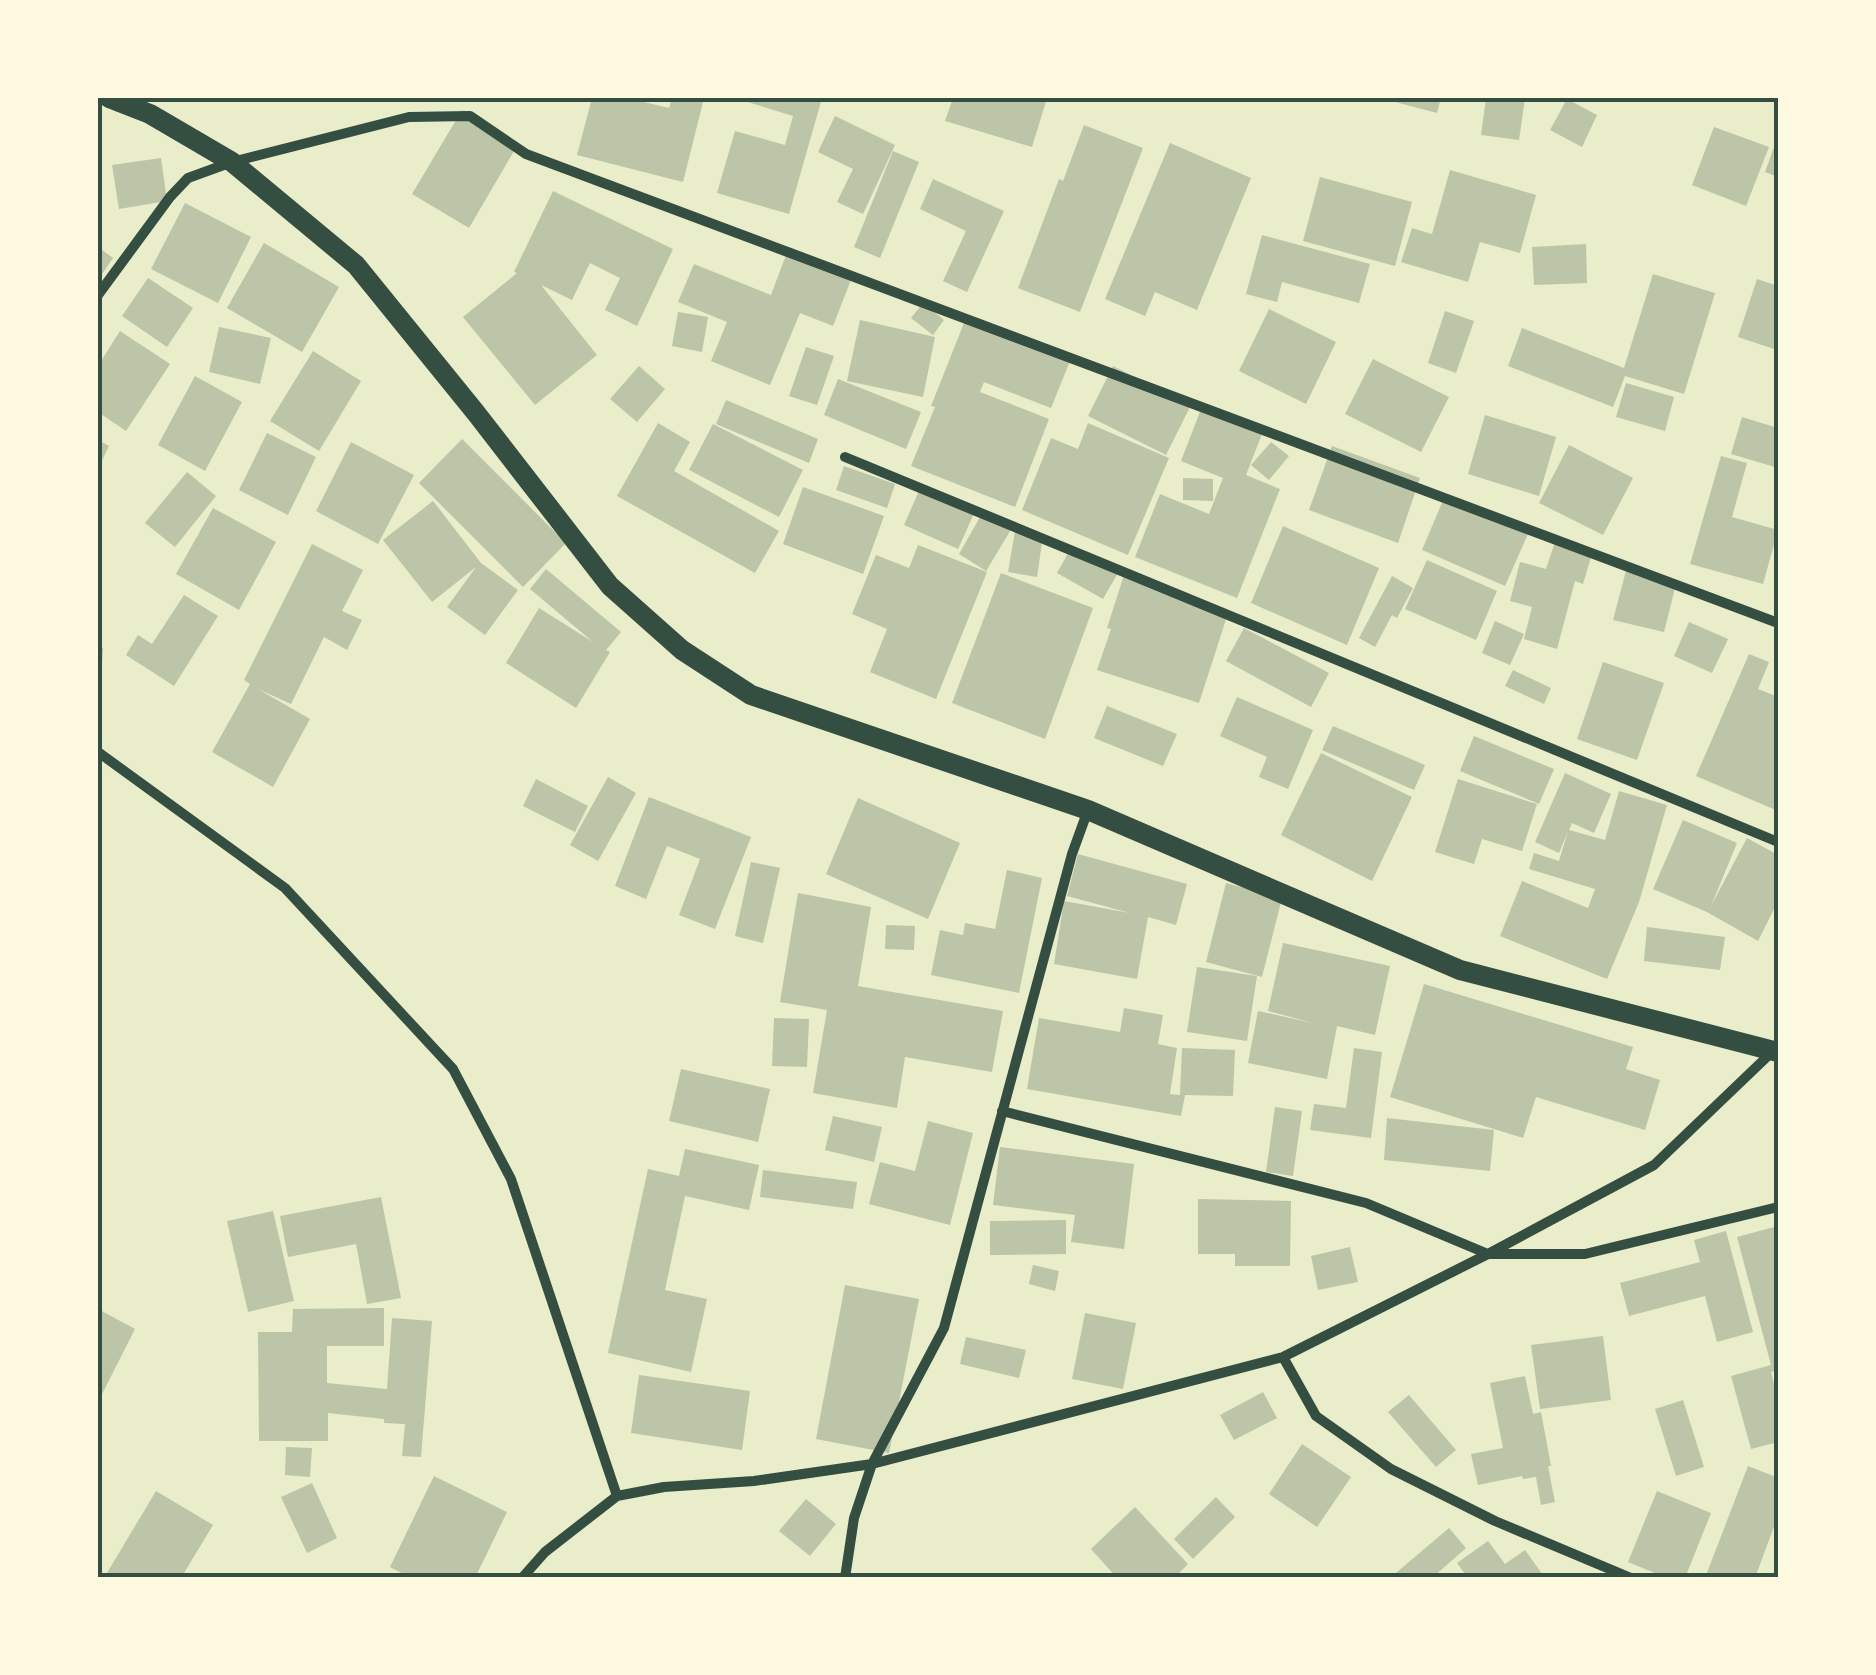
<svg xmlns="http://www.w3.org/2000/svg" width="1876" height="1675" font-family="Rubik,sans-serif">
	<style>
		.building { fill: #bcc5a7 }
		.lines { fill: none; stroke-linecap: round; stroke-linejoin: round }
		.minor { stroke: #344e41; stroke-width: 10 }
		.secondary { stroke: #344e41; stroke-width: 20 }
		.neatline { fill: none; stroke: #344e41; stroke-width: 4 }
	</style>
	<rect width="100%" height="100%" fill="#e9edc9"/>
	<path class="building" d="M592,98H627L669,108L672,98H704L683,182L577,155Z
		M742,98H822L789,214L717,193L735,131L785,145L793,116L741,100Z
		M953,98H1047L1032,147L945,121Z
		M1380,98H1441L1437,113Z
		M1486,98H1525L1519,140L1481,135Z
		M1567,99L1597,115L1582,147L1550,130Z
		M462,110L518,144L469,228L412,194Z
		M835,116L895,145L863,214L837,202L853,169L818,152Z
		M1084,125L1143,148L1080,312L1018,288L1059,179L1063,181Z
		M1714,127L1769,147L1746,206L1692,185Z
		M1778,136V177L1765,172Z
		M1170,143L1251,178L1197,310L1155,292L1145,316L1105,299Z
		M893,151L919,162L880,258L854,247Z
		M161,158L167,201L119,209L112,165Z
		M1450,170L1536,195L1520,253L1480,242L1468,282L1401,262L1412,228L1432,234Z
		M1320,177L1412,202L1395,266L1303,241Z
		M933,179L1004,211L967,292L943,281L966,231L920,209Z
		M553,191L673,249L637,326L605,310L620,278L590,263L572,300L541,285L597,355L535,405L463,317L517,273L514,272Z
		M185,203L251,237L218,303L151,269Z
		M1262,235L1370,264L1359,303L1282,282L1277,302L1246,294Z
		M264,243L339,287L302,352L227,308Z
		M1586,244L1587,283L1534,285L1532,247Z
		M98,247L113,258L98,280Z
		M789,247L854,272L833,326L800,313L770,385L711,361L727,322L678,302L694,264L771,295Z
		M1653,274L1715,293L1684,394L1625,376L1613,407L1508,366L1522,328L1624,368Z
		M148,278L193,308L167,347L122,316Z
		M1757,279L1778,286L1777,350L1738,337Z
		M923,303L944,320L933,335L911,318Z
		M1269,309L1336,342L1306,404L1239,371Z
		M1445,311L1474,321L1456,373L1428,363Z
		M678,312L708,317L702,352L672,346Z
		M966,318L1070,361L1051,408L984,382L980,392L1049,419L1015,507L911,466L935,407L931,406Z
		M860,320L935,337L923,397L847,381Z
		M219,327L271,338L260,384L209,372Z
		M120,331L170,364L126,431L98,412V366Z
		M806,347L834,356L817,405L789,396Z
		M313,351L361,381L319,451L270,421Z
		M1373,359L1449,397L1421,452L1345,414Z
		M639,366L665,389L637,422L610,399Z
		M1113,366L1191,405L1166,455L1088,416Z
		M195,376L242,402L205,471L158,445Z
		M838,379L921,412L906,449L824,415Z
		M1626,383L1674,397L1665,431L1616,417Z
		M726,400L818,439L809,463L716,424Z
		M1201,409L1262,434L1246,475L1280,489L1237,598L1135,557L1160,494L1209,514L1223,478L1181,461Z
		M1485,415L1556,437L1539,496L1468,474Z
		M1742,417L1778,428V468L1731,454Z
		M658,423L690,442L674,471L779,531L755,573L617,496Z
		M1088,423L1169,458L1128,555L1022,510L1051,438L1078,449Z
		M713,424L803,470L779,517L689,470Z
		M267,433L316,457L288,515L239,490Z
		M462,439L566,543L523,587L419,483Z
		M98,440L109,446L98,469Z
		M351,442L414,475L378,544L316,511Z
		M1271,442L1289,456L1269,480L1251,465Z
		M1569,445L1633,478L1603,535L1539,503Z
		M1332,446L1420,478L1398,543L1309,510Z
		M1721,456L1747,463L1732,517L1778,530L1763,584L1690,564Z
		M844,466L895,484L887,508L836,490Z
		M187,472L216,496L175,547L145,523Z
		M1183,478L1213,479V501L1183,500Z
		M922,484L976,509L958,549L904,525Z
		M803,487L884,516L863,574L783,544Z
		M1444,498L1528,534L1505,586L1422,550Z
		M433,501L481,563L518,590L485,635L447,607L476,567L432,602L383,540Z
		M213,508L276,542L239,610L176,574Z
		M984,510L1012,528L986,571L959,554Z
		M1283,526L1379,568L1347,645L1251,603Z
		M1015,531L1043,536L1037,577L1008,572Z
		M1555,542L1592,554L1583,584L1575,581L1557,649L1524,639L1532,607L1510,601L1520,562L1546,569Z
		M312,544L363,570L342,611L362,620L347,650L324,637L291,704L258,689L310,719L273,787L212,752L250,684L244,680Z
		M918,545L987,572L936,699L870,672L887,629L852,614L876,555L909,568Z
		M1072,546L1118,573L1103,599L1057,573Z
		M1427,560L1497,591L1476,640L1405,609Z
		M1627,567L1677,580L1664,632L1613,620Z
		M546,569L621,632L606,650L610,652L576,708L506,663L539,608L593,642L530,589Z
		M1001,573L1093,608L1045,739L952,703Z
		M1124,575L1229,610L1199,703L1097,670L1111,629L1107,628Z
		M1392,576L1413,588L1397,618L1392,615L1375,647L1359,638Z
		M184,595L218,616L174,686L126,655L138,635L152,644Z
		M1495,621L1524,634L1510,665L1482,653Z
		M1689,622L1728,639L1712,673L1674,656Z
		M1244,628L1329,673L1311,707L1226,661Z
		M98,648H103L100,693H98Z
		M1749,654L1769,662L1758,689L1778,697V811L1696,776Z
		M1603,662L1664,683L1637,760L1577,739Z
		M1513,670L1551,688L1544,704L1505,686Z
		M1237,697L1313,730L1288,789L1259,777L1267,757L1220,736Z
		M1107,706L1177,734L1163,766L1094,738Z
		M1333,726L1425,765L1414,790L1322,750Z
		M1474,736L1554,769L1539,804L1460,771Z
		M1321,753L1412,797L1372,881L1281,835Z
		M1565,773L1611,794L1594,833L1572,823L1569,830L1605,840L1619,791L1667,805L1639,902L1607,979L1500,936L1522,881L1588,908L1595,889L1529,869L1534,853L1559,861L1568,831L1559,853L1535,842Z
		M608,777L636,793L598,861L570,845Z
		M536,779L588,806L575,832L523,806Z
		M1458,779L1537,804L1522,851L1482,839L1474,864L1435,852Z
		M649,797L751,837L715,929L679,915L700,859L667,846L646,899L615,886Z
		M858,798L960,843L928,919L826,874Z
		M1683,820L1737,843L1711,906L1747,838L1778,855V901L1758,941L1707,912L1653,889Z
		M1078,854L1187,884L1176,925L1148,917L1137,979L1054,964L1064,901L1130,913L1067,896Z
		M751,862L780,868L763,943L735,936Z
		M1007,870L1042,878L1019,993L931,975L940,930L963,935L965,923L995,929Z
		M1226,883L1282,898L1262,977L1206,962Z
		M798,893L871,907L858,986L1003,1011L992,1072L905,1057L897,1108L813,1093L827,1010L780,1002Z
		M886,925L915,926L914,950L885,949Z
		M1647,927L1725,937L1720,970L1644,961Z
		M1283,943L1390,966L1375,1035L1337,1026L1327,1079L1248,1063L1258,1011L1313,1023L1268,1011Z
		M1197,967L1257,976L1247,1041L1187,1032Z
		M1424,984L1633,1047L1626,1069L1660,1080L1645,1130L1536,1097L1523,1138L1390,1097Z
		M1124,1008L1163,1015L1158,1044L1177,1048L1170,1094L1180,1095L1182,1048L1235,1050L1233,1096L1185,1095L1181,1116L1027,1089L1039,1018L1120,1032Z
		M774,1018L809,1019L807,1067L772,1066Z
		M1354,1048L1382,1052L1371,1138L1310,1130L1314,1104L1346,1108Z
		M681,1069L770,1089L758,1142L669,1121Z
		M1275,1107L1302,1111L1293,1176L1266,1172Z
		M833,1116L882,1127L874,1162L825,1150Z
		M1387,1118L1494,1130L1490,1171L1384,1160Z
		M928,1121L973,1133L950,1225L869,1204L880,1162L915,1171Z
		M1000,1147L1134,1164L1124,1249L1071,1242L1075,1215L993,1205Z
		M685,1149L759,1165L749,1210L685,1196L665,1290L707,1299L691,1372L608,1353L648,1169L679,1176Z
		M763,1170L857,1182L853,1209L760,1197Z
		M381,1197L401,1298L367,1304L356,1244L288,1257L280,1216Z
		M1198,1199L1291,1201L1290,1266H1235V1254H1198Z
		M273,1211L294,1301L248,1312L227,1221Z
		M1066,1220V1254L990,1255V1221Z
		M1778,1226V1370L1771,1372L1778,1400V1442L1751,1449L1731,1376L1771,1365L1737,1237Z
		M1726,1231L1753,1332L1717,1342L1705,1296L1629,1316L1620,1283L1700,1262L1694,1240Z
		M1350,1247L1358,1282L1318,1290L1311,1256Z
		M1033,1265L1059,1271L1055,1291L1029,1284Z
		M845,1285L919,1299L889,1453L816,1439Z
		M384,1308V1346H327V1383L387,1389L392,1318L432,1321L421,1457L402,1456L405,1424L384,1423V1419L328,1413V1441H259L258,1332H292L293,1309Z
		M98,1309L135,1329L98,1402Z
		M1085,1313L1136,1323L1123,1389L1072,1379Z
		M1603,1336L1611,1400L1540,1409L1531,1345Z
		M966,1337L1026,1350L1019,1378L960,1364Z
		M639,1375L750,1391L742,1450L631,1433Z
		M1525,1376L1533,1414L1541,1412L1551,1466H1548L1555,1502L1541,1505L1536,1477L1523,1479L1522,1476L1478,1485L1471,1454L1503,1448L1490,1383Z
		M1263,1392L1277,1418L1234,1440L1220,1415Z
		M1409,1395L1456,1450L1436,1467L1388,1412Z
		M1683,1400L1704,1467L1676,1476L1655,1409Z
		M1302,1444L1351,1477L1317,1527L1269,1494Z
		M286,1447L312,1448L310,1477L285,1475Z
		M1748,1466L1776,1477L1778,1470V1516L1755,1578H1705Z
		M434,1476L507,1512L475,1578H411L390,1567Z
		M312,1483L337,1538L307,1553L281,1497Z
		M156,1491L213,1525L181,1578H104Z
		M1657,1491L1711,1513L1685,1578H1667L1628,1562Z
		M1216,1497L1235,1517L1193,1559L1174,1539Z
		M806,1499L836,1524L810,1556L779,1531Z
		M1135,1507L1188,1564L1174,1578H1117L1091,1549Z
		M1449,1528L1466,1548L1432,1578H1390Z
		M1488,1541L1505,1564L1525,1550L1545,1578H1468L1457,1563Z"/>
	<g class="lines">
		<path class="minor" d="M98,295L170,197L188,178L232,162L409,117L470,116L526,154L1778,623
			M845,457L1778,842
			M98,752L285,888L453,1069L511,1179L617,1496
			M1002,1111L1366,1203L1488,1254H1585L1778,1207
			M1283,1357L1316,1416L1391,1469L1495,1521L1631,1578
			M522,1578L545,1552L617,1496L664,1487L754,1481L872,1464L1283,1357L1488,1254L1654,1165L1772,1052
			M845,1578L854,1518L872,1464L944,1328L1072,854L1088,810"/>
		<path class="secondary" d="M109,98L150,114L232,162L356,265L476,413L610,586L682,650L751,695L1088,810L1460,970L1778,1052"/>
	</g>
	<rect width="1876" height="1675" fill="none" stroke="#fefae0" stroke-width="200"/>
	<rect x="100" y="100" width="1676" height="1475" class="neatline"/>
</svg>
